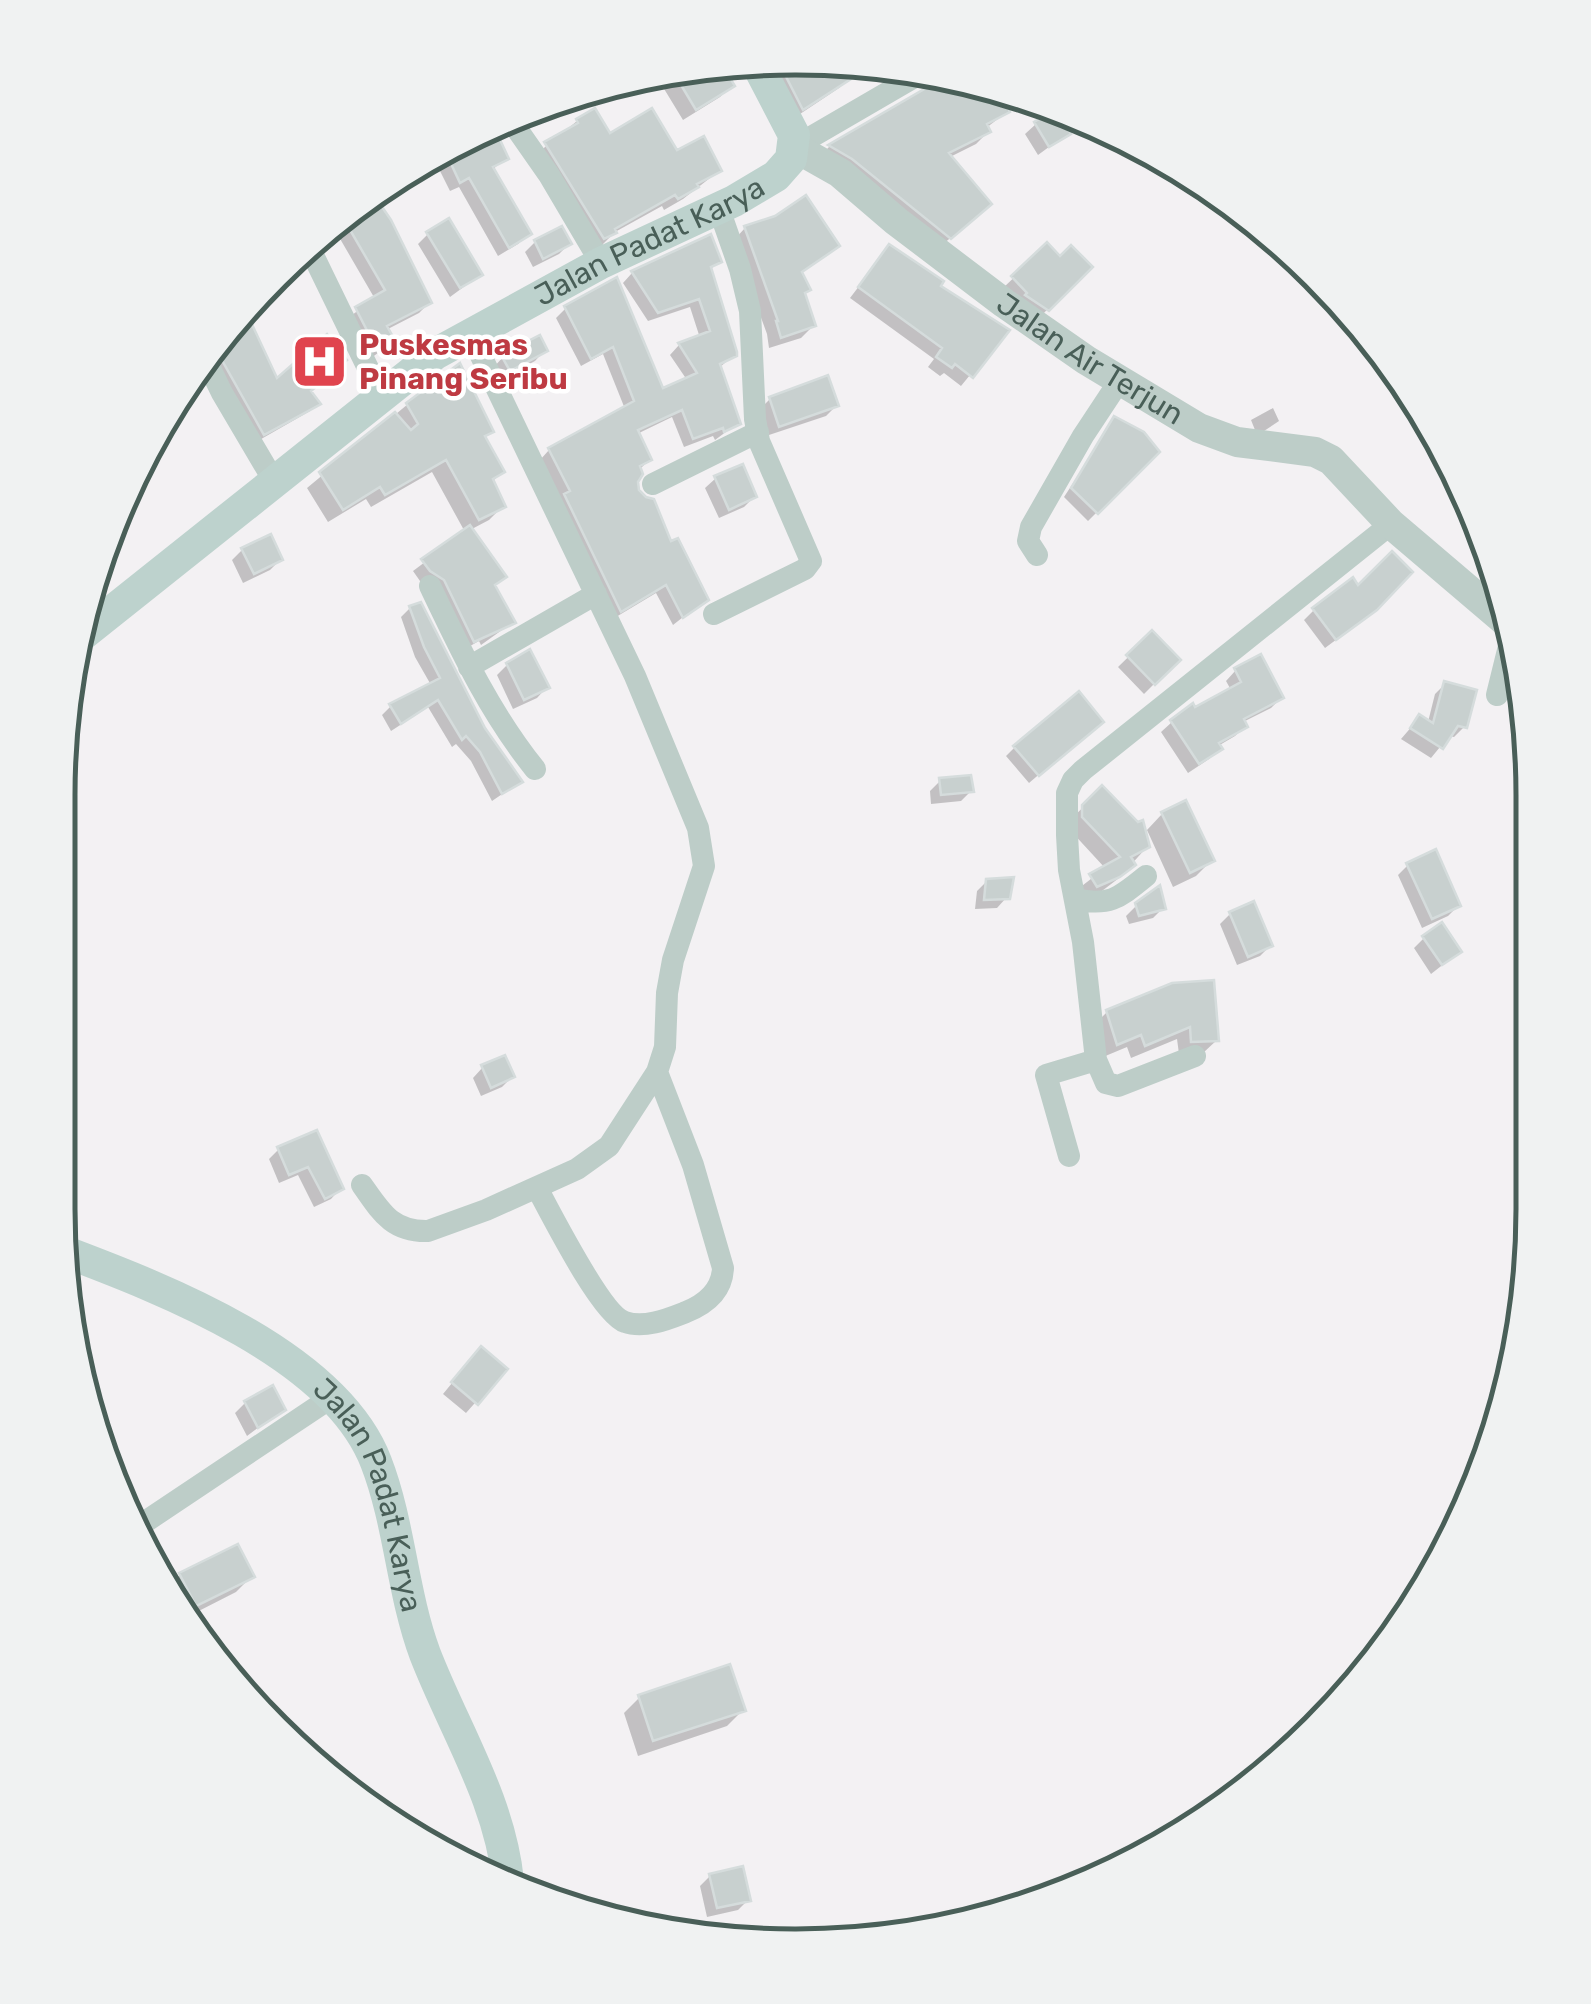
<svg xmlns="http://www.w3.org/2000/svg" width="1591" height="2004" font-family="Rubik,sans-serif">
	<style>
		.shadow { fill: #0003 }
		.building { fill: #c8d0cf; stroke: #d5dcdc; stroke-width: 2.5 }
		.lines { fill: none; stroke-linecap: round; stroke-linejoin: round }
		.minor { stroke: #bdcdc8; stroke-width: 22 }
		.tertiary { stroke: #bdcdc8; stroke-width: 30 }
		.secondary { stroke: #bdd2cd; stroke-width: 32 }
		.labels { text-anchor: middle; stroke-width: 9; stroke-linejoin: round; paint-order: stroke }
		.street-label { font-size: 30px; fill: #495f58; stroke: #fff }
		.health-label { font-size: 30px; font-weight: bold; fill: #be3a42; stroke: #fff; text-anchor: start }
		.rim { fill: none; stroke: #495f58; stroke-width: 5 }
	</style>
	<rect width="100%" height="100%" fill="#f3f1f3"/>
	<path class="shadow" d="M840,59L851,76L839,88L791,120L759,62Z
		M718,63L732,85L720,97L683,120L655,74L700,64Z
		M939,75L994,86L1007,112L986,128L988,132L976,144L950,157L977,216L937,249L818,158L829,147L924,92Z
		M577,121L609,136L676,153L719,171L683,199L664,210L662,206L615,232L602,245L534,156Z
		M1036,124L1068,133L1038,155L1025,134Z
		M448,157L506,158L492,170L529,234L518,244L498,256L459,187L450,191L438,167Z
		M375,199L429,303L419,313L386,330L393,342L367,361L346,319L375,299L339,237L311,251Z
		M745,228L837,246L800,274L813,326L801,338L769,348L767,334L733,241Z
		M428,234L480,275L450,297L418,244Z
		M535,242L569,244L559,254L533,267L525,252Z
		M1047,246L1059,259L1089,267L1037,320L1003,288Z
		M889,247L938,287L1006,331L961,386L944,373L940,376L928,367L934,359L850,298Z
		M719,261L709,271L734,355L719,368L738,423L715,440L713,436L684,447L672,417L637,434L649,460L639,470L637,491L706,599L673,625L656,593L611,620L540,460L549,450L625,409L603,354L581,366L556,318L566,308L616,281L661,391L687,380L670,355L679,345L700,338L690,307L648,321L623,283L632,273Z
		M221,336L276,382L308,392L318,403L310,411L256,442L206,357Z
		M545,350L535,361L499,380L493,368L503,357Z
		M770,399L836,406L826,416L769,435L760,409Z
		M408,404L491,431L484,439L502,472L492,482L503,506L489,520L470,530L504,577L494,587L513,622L481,645L479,641L463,650L434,589L420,581L413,571L465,532L432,472L371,507L366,499L328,522L307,488Z
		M1273,408L1279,421L1264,431L1255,430L1251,420Z
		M1115,419L1157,452L1088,521L1064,497Z
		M716,478L754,497L744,507L719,518L705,488Z
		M242,550L280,560L270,570L243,583L232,560Z
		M1358,589L1364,619L1325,648L1304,620L1314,610Z
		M410,608L483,729L520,782L492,801L471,761L456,744L452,747L428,707L391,731L382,715L391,706L431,685L415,657L401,617Z
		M1152,634L1178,660L1144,694L1118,667Z
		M507,665L547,687L537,698L513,709L497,675Z
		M1236,670L1281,698L1271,708L1243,722L1245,726L1235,736L1218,746L1219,749L1209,759L1188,773L1161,732L1172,722L1231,690L1226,681Z
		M1445,684L1464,727L1454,737L1449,736L1431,758L1401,739L1420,717L1428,722L1435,694Z
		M1091,730L1029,783L1006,756L1015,747Z
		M940,781L971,791L961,801L931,804L930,791Z
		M1102,789L1147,847L1119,878L1098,894L1078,889L1105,868L1070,830V820Z
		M1162,814L1212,860L1196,876L1173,887L1147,830Z
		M1408,865L1458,906L1448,916L1422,928L1398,875Z
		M987,881L1007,897L997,908L975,909L977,891Z
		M1137,905L1163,908L1153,918L1129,924L1126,916Z
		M1230,914L1270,946L1260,956L1237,965L1220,924Z
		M1424,938L1459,952L1431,974L1414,948Z
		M1173,986L1217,1040L1203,1053L1179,1054L1177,1039L1131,1058L1127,1047L1103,1057L1093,1026L1107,1012Z
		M483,1067L512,1077L502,1087L481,1096L473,1078Z
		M316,1134L341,1188L331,1199L314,1207L298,1175L279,1183L269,1159L279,1149Z
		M471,1360L505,1369L466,1413L443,1394Z
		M245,1403L283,1409L247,1436L235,1413Z
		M180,1575L252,1576L236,1592L187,1617L166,1590Z
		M640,1697L743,1710L727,1726L638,1756L624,1713Z
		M1229,1788L1246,1789L1218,1809L1219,1799Z
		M710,1876L748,1900L738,1910L707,1917L700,1886Z"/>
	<path class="building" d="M843,59L854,77L803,110L778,61Z
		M721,63L735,86L696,110L672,70Z
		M937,75L998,87L1010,112L987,124L991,132L949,153L992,204L951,239L852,159L828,145L931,85Z
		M595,108L610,133L652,108L677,150L704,136L722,171L697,184L699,187L678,199L675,195L615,229L617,233L604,239L544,142L578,123L576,119Z
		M1056,109L1071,134L1049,147L1034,122Z
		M496,131L509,159L493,167L532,234L509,248L469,178L460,183L447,155Z
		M806,195L840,246L802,272L811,290L805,293L816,326L781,338L776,321H778L744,226L775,216Z
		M376,198L391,220L432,303L387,326L396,342L378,352L355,307L385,290L346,223Z
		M449,218L483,275L460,288L426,232Z
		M562,226L572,244L543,259L534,240Z
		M711,234L722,262L711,267L737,352V356L720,364L741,424L724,432L723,428L693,439L682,410L638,430L652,460L640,466L643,474L638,482L639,490L646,497L654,499L671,541L678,538L709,600L683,618L666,585L621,612L564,494L570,491L548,448L634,401L613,347L591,359L564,306L617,277L663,388L697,373L678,343L710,331L699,299L658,313L631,271Z
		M1047,242L1060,256L1071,245L1093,267L1049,311L1025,295L1027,293L1011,276Z
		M889,244L944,281L941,286L1010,330L973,378L955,364L952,368L936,357L942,348L858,287Z
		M250,320L277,378L327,334L347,360L311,391L321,404L264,435L214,346L224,332Z
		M540,335L548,351L510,371L501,355Z
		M460,363L494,432L485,436L505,472L493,479L506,507L479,520L446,460L385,495L380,487L343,510L319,472L395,412L411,430L418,424L406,403Z
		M828,375L839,406L779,427L769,397Z
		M1114,416L1144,432L1160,452L1098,514L1071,488Z
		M743,464L757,497L729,510L714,476Z
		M470,525L507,577L495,585L516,623L474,642L444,580L430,571L421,559Z
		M271,534L283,560L254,574L241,548Z
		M1392,551L1413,572L1377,610L1336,640L1312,608L1353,577L1358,585Z
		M421,602L485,728L523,782L502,794L480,752L466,736L462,740L438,700L401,724L389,704L440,678L424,647L409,606Z
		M1152,630L1181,660L1155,685L1126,655Z
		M530,649L550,688L524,700L506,663Z
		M1261,654L1284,698L1244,719L1248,727L1219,743L1223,749L1199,764L1170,720L1193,703L1195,707L1241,682L1234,668Z
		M1444,681L1477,690L1467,728L1458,726L1443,749L1410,728L1419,714L1433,723Z
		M1079,691L1104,722L1039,776L1013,746Z
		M971,775L974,792L941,795L939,778Z
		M1102,785L1138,822L1143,820L1150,847L1131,857L1136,865L1120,877L1097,887L1089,874L1120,857L1082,817V805Z
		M1186,800L1215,861L1190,873L1161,812Z
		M1436,849L1461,906L1432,919L1406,863Z
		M1014,877L1010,899L984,900L986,879Z
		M1160,885L1166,909L1139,916L1135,903Z
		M1254,901L1273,946L1248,957L1229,912Z
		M1442,922L1462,952L1442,965L1422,936Z
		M1214,980L1219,1041L1191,1042L1190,1027L1145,1046L1141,1035L1117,1045L1106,1010L1172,983Z
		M505,1055L515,1077L491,1088L481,1065Z
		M317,1130L344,1189L325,1199L308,1167L289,1175L277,1147Z
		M481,1346L508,1369L478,1405L451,1382Z
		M273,1385L286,1410L258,1428L244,1401Z
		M238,1544L255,1577L196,1606L179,1573Z
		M730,1664L746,1711L653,1741L638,1695Z
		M743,1866L751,1901L717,1908L709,1874Z"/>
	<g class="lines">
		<path class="minor" d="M510,119L549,175L601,263
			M794,147L923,72
			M311,251L381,395
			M205,358L222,393L274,481
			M653,484L758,432
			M1037,555L1028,541L1031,527L1083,436L1120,380
			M430,586C461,651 490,713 535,769
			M714,614L805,569L811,561L759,441L755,419L750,311L740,269L719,209
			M469,667L596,594
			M1497,695L1513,630
			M1075,899C1110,907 1120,897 1146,876
			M1195,1056L1118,1086L1106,1083L1096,1060L1083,942L1069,870L1067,835V793L1073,780L1083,770L1391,524
			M1069,1156L1046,1075L1096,1060
			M362,1185C381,1212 392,1232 428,1231L486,1210L577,1169L609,1146L657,1072L665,1047L667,993L673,960L704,866L698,828L635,676L470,333
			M537,1188C551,1214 602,1315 625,1322C644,1329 668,1319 686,1312C706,1304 722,1291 723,1268L693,1165L657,1072
			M136,1528L332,1397"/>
		<path class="tertiary" id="s1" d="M794,147L840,173L896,221L1004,303L1086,360L1199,428L1237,442L1315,452L1331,460L1391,524L1512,627"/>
		<g class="secondary">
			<path id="s2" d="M81,636L435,354L601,263L734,201L776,176L791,159L794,135L756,62"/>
			<path id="s3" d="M63,1251C164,1289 335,1355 376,1462C400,1524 402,1592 425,1654C454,1729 500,1800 508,1881"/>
		</g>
	</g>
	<defs>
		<symbol id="hospital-square" viewBox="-11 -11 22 22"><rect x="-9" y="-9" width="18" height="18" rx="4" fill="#e0444e" stroke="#fff"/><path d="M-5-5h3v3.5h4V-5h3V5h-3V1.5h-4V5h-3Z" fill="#fff"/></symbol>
	</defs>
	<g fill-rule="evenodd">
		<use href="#hospital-square" x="288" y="330" width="63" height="63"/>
	</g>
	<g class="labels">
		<g class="street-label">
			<text dy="10" stroke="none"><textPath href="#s2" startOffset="695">Jalan Padat Karya</textPath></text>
			<text dy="10" stroke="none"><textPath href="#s1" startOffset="365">Jalan Air Terjun</textPath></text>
			<text dy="10" stroke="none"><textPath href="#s3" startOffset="415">Jalan Padat Karya</textPath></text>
		</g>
		<g class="health-label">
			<text x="359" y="355">Puskesmas<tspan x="359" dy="34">Pinang Seribu</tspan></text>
		</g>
	</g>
	<path d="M0 0H1591V2004H0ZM795 75H796A720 720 0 0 1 1516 795V1209A720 720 0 0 1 796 1929H795A720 720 0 0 1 75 1209V795A720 720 0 0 1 795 75Z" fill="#f0f2f2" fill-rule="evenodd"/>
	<path class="rim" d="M795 75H796A720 720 0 0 1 1516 795V1209A720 720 0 0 1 796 1929H795A720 720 0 0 1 75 1209V795A720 720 0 0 1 795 75Z"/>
</svg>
